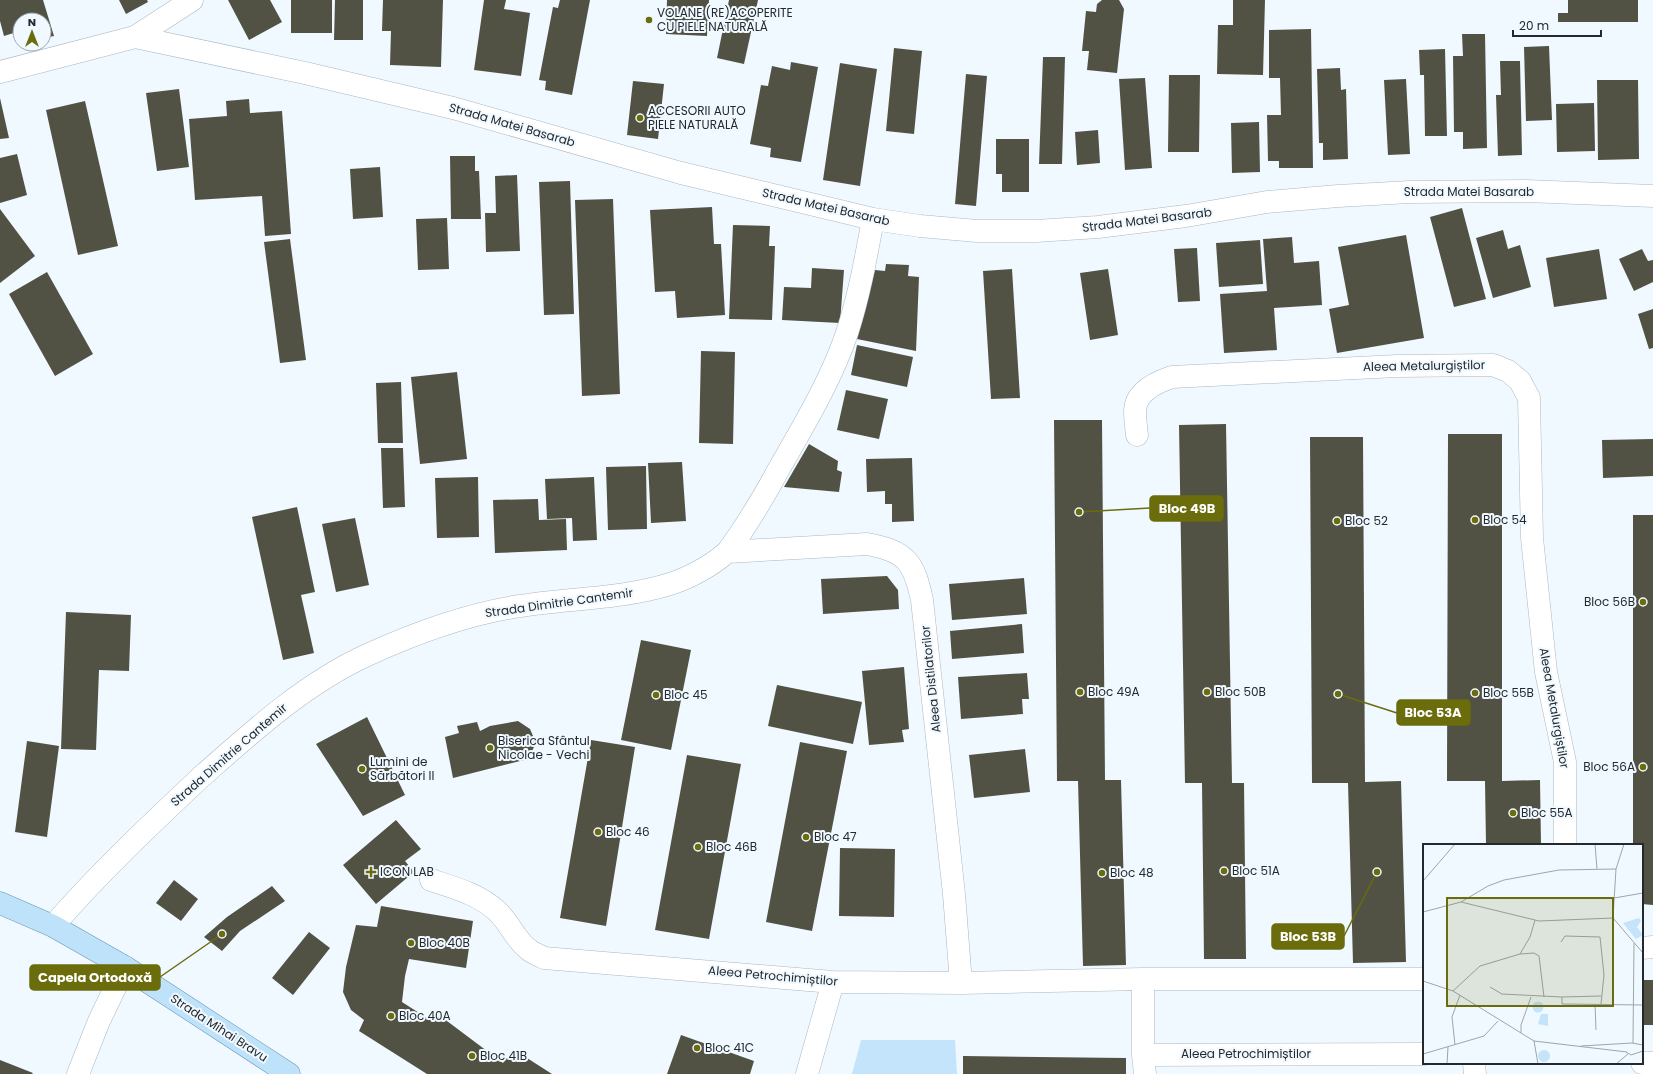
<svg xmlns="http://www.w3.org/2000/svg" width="1653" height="1074" font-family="Poppins,sans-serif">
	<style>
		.green { fill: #c3e4fa }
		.building { fill: #515244 }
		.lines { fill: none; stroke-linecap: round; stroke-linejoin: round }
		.minor-casing { stroke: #aab8c2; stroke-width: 23 }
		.major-casing { stroke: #6b94b0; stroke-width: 23 }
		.minor { stroke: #fff; stroke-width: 22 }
		.major { stroke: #bde2fa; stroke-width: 22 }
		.poi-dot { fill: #6b6c0b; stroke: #f0f9ff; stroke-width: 1.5 }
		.labels { text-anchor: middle; stroke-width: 4; stroke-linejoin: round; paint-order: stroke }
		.poi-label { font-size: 12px; fill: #24292d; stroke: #f0f9ff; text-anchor: start }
		.street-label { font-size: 12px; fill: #24292d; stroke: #f0f9ff }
		.inset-road { fill: none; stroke: #9ea6ab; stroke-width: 1 }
		.view { fill: #6b6c0b; fill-opacity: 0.15; stroke: #6b6c0b; stroke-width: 2 }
		.inset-edge { fill: none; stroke: #24292d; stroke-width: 2 }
		.leader { fill: none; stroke: #6b6c0b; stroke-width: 1.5 }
		.callout-dot { fill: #6b6c0b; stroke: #f0f9ff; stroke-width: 1.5 }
		.callout { fill: #6b6c0b; stroke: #6b6c0b; stroke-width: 1.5 }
		.callout-label { font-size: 13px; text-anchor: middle; font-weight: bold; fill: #fff }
	</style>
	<rect width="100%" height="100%" fill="#f0f9ff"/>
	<path class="green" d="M861,1040H955L957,1074H852Z"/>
	<path class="building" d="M0,0H43L54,36L44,38V20H20V31L4,36L0,21Z
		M119,0H147L148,2L126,14Z
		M228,0H270L282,22L249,40Z
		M291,0H332V33H291Z
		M335,0H363V40H334Z
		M383,0H443L441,67L390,65L391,31H382Z
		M484,0H506L504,9L530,13L521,76L474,70Z
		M560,0H590L572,95L545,90L546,81L539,80L553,7L558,8Z
		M667,0H709L707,36L666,34Z
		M729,0H758L744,64L717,58Z
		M1102,0H1119L1124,9L1117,73L1087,70L1089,51H1082L1086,11L1096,12L1097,4Z
		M1233,0H1265L1263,75L1217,74L1218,25H1233Z
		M1568,0H1638V22H1558V13H1568Z
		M1311,29L1313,168H1279V161H1268L1267,115H1281L1280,78H1269V30Z
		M1462,34H1485L1487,148L1463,149V132H1454L1453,56H1463Z
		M1549,46L1552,120L1526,121L1524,47Z
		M894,48L922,51L914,134L886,131Z
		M1445,49L1447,136H1425L1424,75H1420L1419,50Z
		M1043,57H1065L1062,164H1039Z
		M1500,61H1520L1522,155L1498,156L1496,95H1501Z
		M791,62L818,67L801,162L770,157L771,148L750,144L761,85L768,86L772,66L790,70Z
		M840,63L877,69L860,186L823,180Z
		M1340,68L1341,90L1346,89L1348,159L1323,160V143H1319L1317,69Z
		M966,74L987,76L976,206L955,204Z
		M1169,75H1200L1199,152H1168Z
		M1145,78L1152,168L1125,170L1119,79Z
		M1406,79L1410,154L1388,155L1384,80Z
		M1597,80H1638L1639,159L1598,160Z
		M633,81L664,84L658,139L627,135Z
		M179,89L189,167L157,171L146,93Z
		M0,98L9,138L0,139Z
		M249,99L250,113L282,111L291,234L265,236L262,196L195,200L189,119L227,116L226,101Z
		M85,101L118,246L78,255L46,110Z
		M1594,103L1595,151L1557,152L1556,104Z
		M1259,122L1260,172L1232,173L1231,123Z
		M1098,130L1100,163L1077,165L1075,132Z
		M996,139H1029V192H1002V174H996Z
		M17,154L27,195L0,203V158Z
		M450,156H475V171H479L481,219H451Z
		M380,167L383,217L353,219L350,169Z
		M517,175L520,251L486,252L485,213H496L495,176Z
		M570,181L574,314L544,315L539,182Z
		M613,199L620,394L582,396L575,200Z
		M712,207L714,244H721L725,315L677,318L675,291L655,292L650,210Z
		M1462,208L1486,299L1454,307L1430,217Z
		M0,209L35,256L0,283Z
		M447,218L449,269L418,270L416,219Z
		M733,225L770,226L769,246H775L772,320L729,319Z
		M1503,230L1508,249L1520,245L1531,287L1493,298L1476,238Z
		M1406,235L1424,338L1337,353L1329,309L1349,305L1338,247Z
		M1292,237L1294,263L1319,261L1322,305L1274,308L1277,350L1224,353L1220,294L1267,291L1263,239Z
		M290,239L306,360L280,363L264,242Z
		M1260,240L1263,284L1219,287L1216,243Z
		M1197,248L1200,301L1178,302L1174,249Z
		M1599,249L1607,299L1554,307L1546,258Z
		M1642,249L1648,261L1653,260V282L1634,291L1619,259Z
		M886,264L909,265L908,276L919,277L916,351L857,339L875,270L885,271Z
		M812,268L844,270L840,323L782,320L784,287L811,288Z
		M1012,269L1020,398L991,399L983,271Z
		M1108,269L1118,335L1090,340L1080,273Z
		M47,272L93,354L55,376L9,294Z
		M1653,309V348L1649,349L1638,314Z
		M857,345L913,357L907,387L851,375Z
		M701,351L735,352L733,444L699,443Z
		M457,372L467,459L420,464L411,377Z
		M401,382L403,443H378L376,383Z
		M846,390L888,399L879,439L837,430Z
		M1054,420H1102L1105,780H1121L1126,965L1083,966L1078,781H1057Z
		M1226,424L1232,783H1244L1246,959H1204L1202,783H1185L1179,425Z
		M1448,434H1502V781L1540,780L1541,845H1486L1485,781H1447Z
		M1310,437H1363L1365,782L1401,781L1406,962L1353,963L1348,783H1312Z
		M1653,439V476L1603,478L1602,440Z
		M809,444L838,461L837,470L842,472L839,492L784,487Z
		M381,448H403L405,507L383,508Z
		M912,458L914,521L892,522V504H885V491L867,492L866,459Z
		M682,462L686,521L651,523L648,463Z
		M646,466L647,529L608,530L606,467Z
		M478,477L479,537L437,538L435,478Z
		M594,477L597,540L573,541L572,518L547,519L545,479Z
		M538,499L539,520L566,519L567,550L495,553L493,500Z
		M297,507L315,592L301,595L314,653L283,660L252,517Z
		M1633,515H1653V905L1642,904V845H1633Z
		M355,518L369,585L336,592L322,524Z
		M887,576L898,590L899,609L823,614L821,579Z
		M1024,578L1027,614L952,620L949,584Z
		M66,612L131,615L129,671L99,670L96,750L61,749Z
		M1022,624L1024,653L952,659L950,631Z
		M641,640L691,650L671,750L621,740Z
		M904,667L909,729L902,730L904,742L869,745L862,671Z
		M1027,673L1029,699H1022L1023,714L961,719L958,677Z
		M777,685L862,702L853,744L768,726Z
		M367,717L405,795L363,816L316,744Z
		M518,721L530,729L536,743L531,753L524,760L453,778L445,737L459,733L457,726L477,722L480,731L490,726Z
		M591,740L635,747L606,926L560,918Z
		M27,741L59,746L47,837L15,832Z
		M800,742L847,751L812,931L766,922Z
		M1025,749L1030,792L974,798L969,755Z
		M687,755L741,764L709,939L655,930Z
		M396,820L421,849L405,861L414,872L376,904L343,865Z
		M840,848L895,849L894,917L839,916Z
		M174,880L198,899L181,921L156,903Z
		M272,886L285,901L240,931L222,951L204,937L227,917Z
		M381,906L473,921L466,968L409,959L405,976L402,1002L430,1020L435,1012L503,1063L513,1049L552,1074H427L359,1031L364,1020L351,1010L343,992L346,967L356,925L377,927Z
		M309,932L330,948L293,995L272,978Z
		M1642,980H1653V1025H1642Z
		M681,1035L754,1061L750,1074H667Z
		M963,1056L1126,1058V1074H963Z
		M0,1060L33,1073L32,1074H0Z"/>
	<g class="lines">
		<defs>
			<path id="minor" d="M135,37L305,73L453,108L681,173L873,219L920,226L977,231H1036L1098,227L1186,216L1267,202L1338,196L1410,192L1526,191L1653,196
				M0,72L135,37L192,0
				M1137,435C1136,427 1135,418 1135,410C1136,391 1157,382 1172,377L1397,366L1493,365L1508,371L1520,381L1529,398L1532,538L1546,672L1565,762V845
				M727,552L867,544C906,551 914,562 922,600L954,894L961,983
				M431,880C455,888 478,894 497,911C509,922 515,939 528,949C532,953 539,955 544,958L833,982L961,983L1143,979
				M53,926C99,873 150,825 201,777C252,732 303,685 365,656C415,633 466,614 520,606C570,598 622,599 670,584C689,578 711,566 726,553C731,548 735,540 740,534C753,514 765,495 776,474C802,428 830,383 847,333C859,296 866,258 873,219
				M1642,948L1653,947
				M1424,979H1143V1055L1424,1054
				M1143,1055L1145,1074
				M1474,1063L1475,1074
				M1642,1063H1653
				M78,1074L99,1021L125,967
				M807,1074L833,982"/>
			<path id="major" d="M0,903L53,926L125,967L289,1074"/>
		</defs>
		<use href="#minor" class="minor-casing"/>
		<use href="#major" class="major-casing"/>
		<use href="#minor" class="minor"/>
		<use href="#major" class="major"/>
	</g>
	<g class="poi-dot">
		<circle cx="649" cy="20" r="4"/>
		<circle cx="640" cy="118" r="4"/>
		<circle cx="1475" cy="520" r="4"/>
		<circle cx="1337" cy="521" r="4"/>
		<circle cx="1643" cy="602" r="4"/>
		<circle cx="1080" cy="692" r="4"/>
		<circle cx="1207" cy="692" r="4"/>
		<circle cx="1475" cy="693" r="4"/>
		<circle cx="656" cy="695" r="4"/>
		<circle cx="490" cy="748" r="4"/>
		<circle cx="1643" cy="767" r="4"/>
		<circle cx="362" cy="769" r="4"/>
		<circle cx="1513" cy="813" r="4"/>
		<circle cx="598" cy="832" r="4"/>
		<circle cx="806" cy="837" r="4"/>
		<circle cx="698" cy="847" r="4"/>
		<circle cx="1224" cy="871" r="4"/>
		<path d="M369 866h4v4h4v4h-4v4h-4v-4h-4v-4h4z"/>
		<circle cx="1102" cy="873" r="4"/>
		<circle cx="411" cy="943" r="4"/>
		<circle cx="391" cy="1016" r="4"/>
		<circle cx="697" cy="1048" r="4"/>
		<circle cx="472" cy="1056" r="4"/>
	</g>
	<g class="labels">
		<g class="poi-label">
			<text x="657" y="17">VOLANE (RE)ACOPERITE<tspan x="657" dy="14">CU PIELE NATURALĂ</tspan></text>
			<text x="648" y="115">ACCESORII AUTO<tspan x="648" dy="14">PIELE NATURALĂ</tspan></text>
			<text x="1483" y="524">Bloc 54</text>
			<text x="1345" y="525">Bloc 52</text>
			<text x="1635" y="606" text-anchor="end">Bloc 56B</text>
			<text x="1088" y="696">Bloc 49A</text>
			<text x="1215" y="696">Bloc 50B</text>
			<text x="1483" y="697">Bloc 55B</text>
			<text x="664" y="699">Bloc 45</text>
			<text x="498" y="745">Biserica Sfântul<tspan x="498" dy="14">Nicolae - Vechi</tspan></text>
			<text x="370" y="766">Lumini de<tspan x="370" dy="14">Sărbători II</tspan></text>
			<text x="1635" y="771" text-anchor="end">Bloc 56A</text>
			<text x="1521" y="817">Bloc 55A</text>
			<text x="606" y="836">Bloc 46</text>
			<text x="814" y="841">Bloc 47</text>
			<text x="706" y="851">Bloc 46B</text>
			<text x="1232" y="875">Bloc 51A</text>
			<text x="380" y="876">ICON LAB</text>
			<text x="1110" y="877">Bloc 48</text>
			<text x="419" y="947">Bloc 40B</text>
			<text x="399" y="1020">Bloc 40A</text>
			<text x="705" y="1052">Bloc 41C</text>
			<text x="480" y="1060">Bloc 41B</text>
		</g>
		<g class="street-label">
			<text transform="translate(512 125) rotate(16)" y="4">Strada Matei Basarab</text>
			<text x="1469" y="196">Strada Matei Basarab</text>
			<text transform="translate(826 207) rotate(13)" y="4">Strada Matei Basarab</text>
			<text transform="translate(1147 220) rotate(-7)" y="4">Strada Matei Basarab</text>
			<text transform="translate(1424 366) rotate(-1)" y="4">Aleea Metalurgiștilor</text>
			<text transform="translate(559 603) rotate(-8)" y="4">Strada Dimitrie Cantemir</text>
			<text transform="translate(931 679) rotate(-96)" y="4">Aleea Distilatorilor</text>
			<text transform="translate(1554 708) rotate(80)" y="4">Aleea Metalurgiștilor</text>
			<text transform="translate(229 755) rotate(-41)" y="4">Strada Dimitrie Cantemir</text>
			<text transform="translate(773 976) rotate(5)" y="4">Aleea Petrochimiștilor</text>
			<text transform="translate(219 1028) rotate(33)" y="4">Strada Mihai Bravu</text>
			<text x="1246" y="1058">Aleea Petrochimiștilor</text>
		</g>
	</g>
	<g transform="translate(1423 844)">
		<rect width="220" height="220" fill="#f0f9ff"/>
		<path d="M216,74L218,77L214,83L220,91L213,95L200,79ZM109.5 163a5.5 5.5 0 1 1 11 0a5.5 5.5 0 1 1-11 0ZM118,170H125V182L115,180ZM115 212a6 6 0 1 1 12 0a6 6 0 1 1-12 0Z" fill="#c3e4fa"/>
		<path class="inset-road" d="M172,0L174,25M201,0L193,25L190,74L220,109M0,37L32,0M191,54L220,49M38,58L116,77L190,74M0,68L38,58L65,42L81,36L136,26L193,25M138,98L142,92L177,93L181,131L178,160M97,110L111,109L116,112L121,153M0,137L30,147L111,197L204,208M67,143L79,150L139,153M30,147L57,122L97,110L107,93L112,76M178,152L139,153V160L220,161M172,160L173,186M98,189V181L108,153M111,197L115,220M210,199L211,99M32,201L29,173L37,151M158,202L209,199L220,201M203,208L208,211L220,207M0,210L61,192L75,177M24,220L25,203M193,220L205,210"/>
		<path class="view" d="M24,54H190V162H24Z"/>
		<rect width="220" height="220" class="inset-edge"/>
	</g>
	<path class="leader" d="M1079 512L1150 508M1338 694L1397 713M1377 872L1344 936M222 934L160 977"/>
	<g class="callout-dot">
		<circle cx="1079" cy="512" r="4"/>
		<circle cx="1338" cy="694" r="4"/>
		<circle cx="1377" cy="872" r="4"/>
		<circle cx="222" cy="934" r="4"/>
	</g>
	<g class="callout">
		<rect x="1150" y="496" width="73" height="25" rx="4"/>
		<rect x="1397" y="700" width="73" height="25" rx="4"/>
		<rect x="1272" y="924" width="72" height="25" rx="4"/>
		<rect x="30" y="965" width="130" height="25" rx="4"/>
	</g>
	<g class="callout-label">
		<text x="1187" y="513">Bloc 49B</text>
		<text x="1433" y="717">Bloc 53A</text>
		<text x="1308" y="941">Bloc 53B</text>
		<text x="95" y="982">Capela Ortodoxă</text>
	</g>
	<g transform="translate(32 32)"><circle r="19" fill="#f0f9ff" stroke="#9ea6ab"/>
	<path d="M0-3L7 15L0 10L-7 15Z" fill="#6b6c0b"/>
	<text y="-6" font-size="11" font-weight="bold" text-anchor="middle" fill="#24292d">N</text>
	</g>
	<path d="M1513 30v6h88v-6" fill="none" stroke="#24292d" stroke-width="2"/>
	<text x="1519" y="30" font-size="12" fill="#24292d" stroke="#f0f9ff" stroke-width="3" paint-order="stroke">20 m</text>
</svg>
